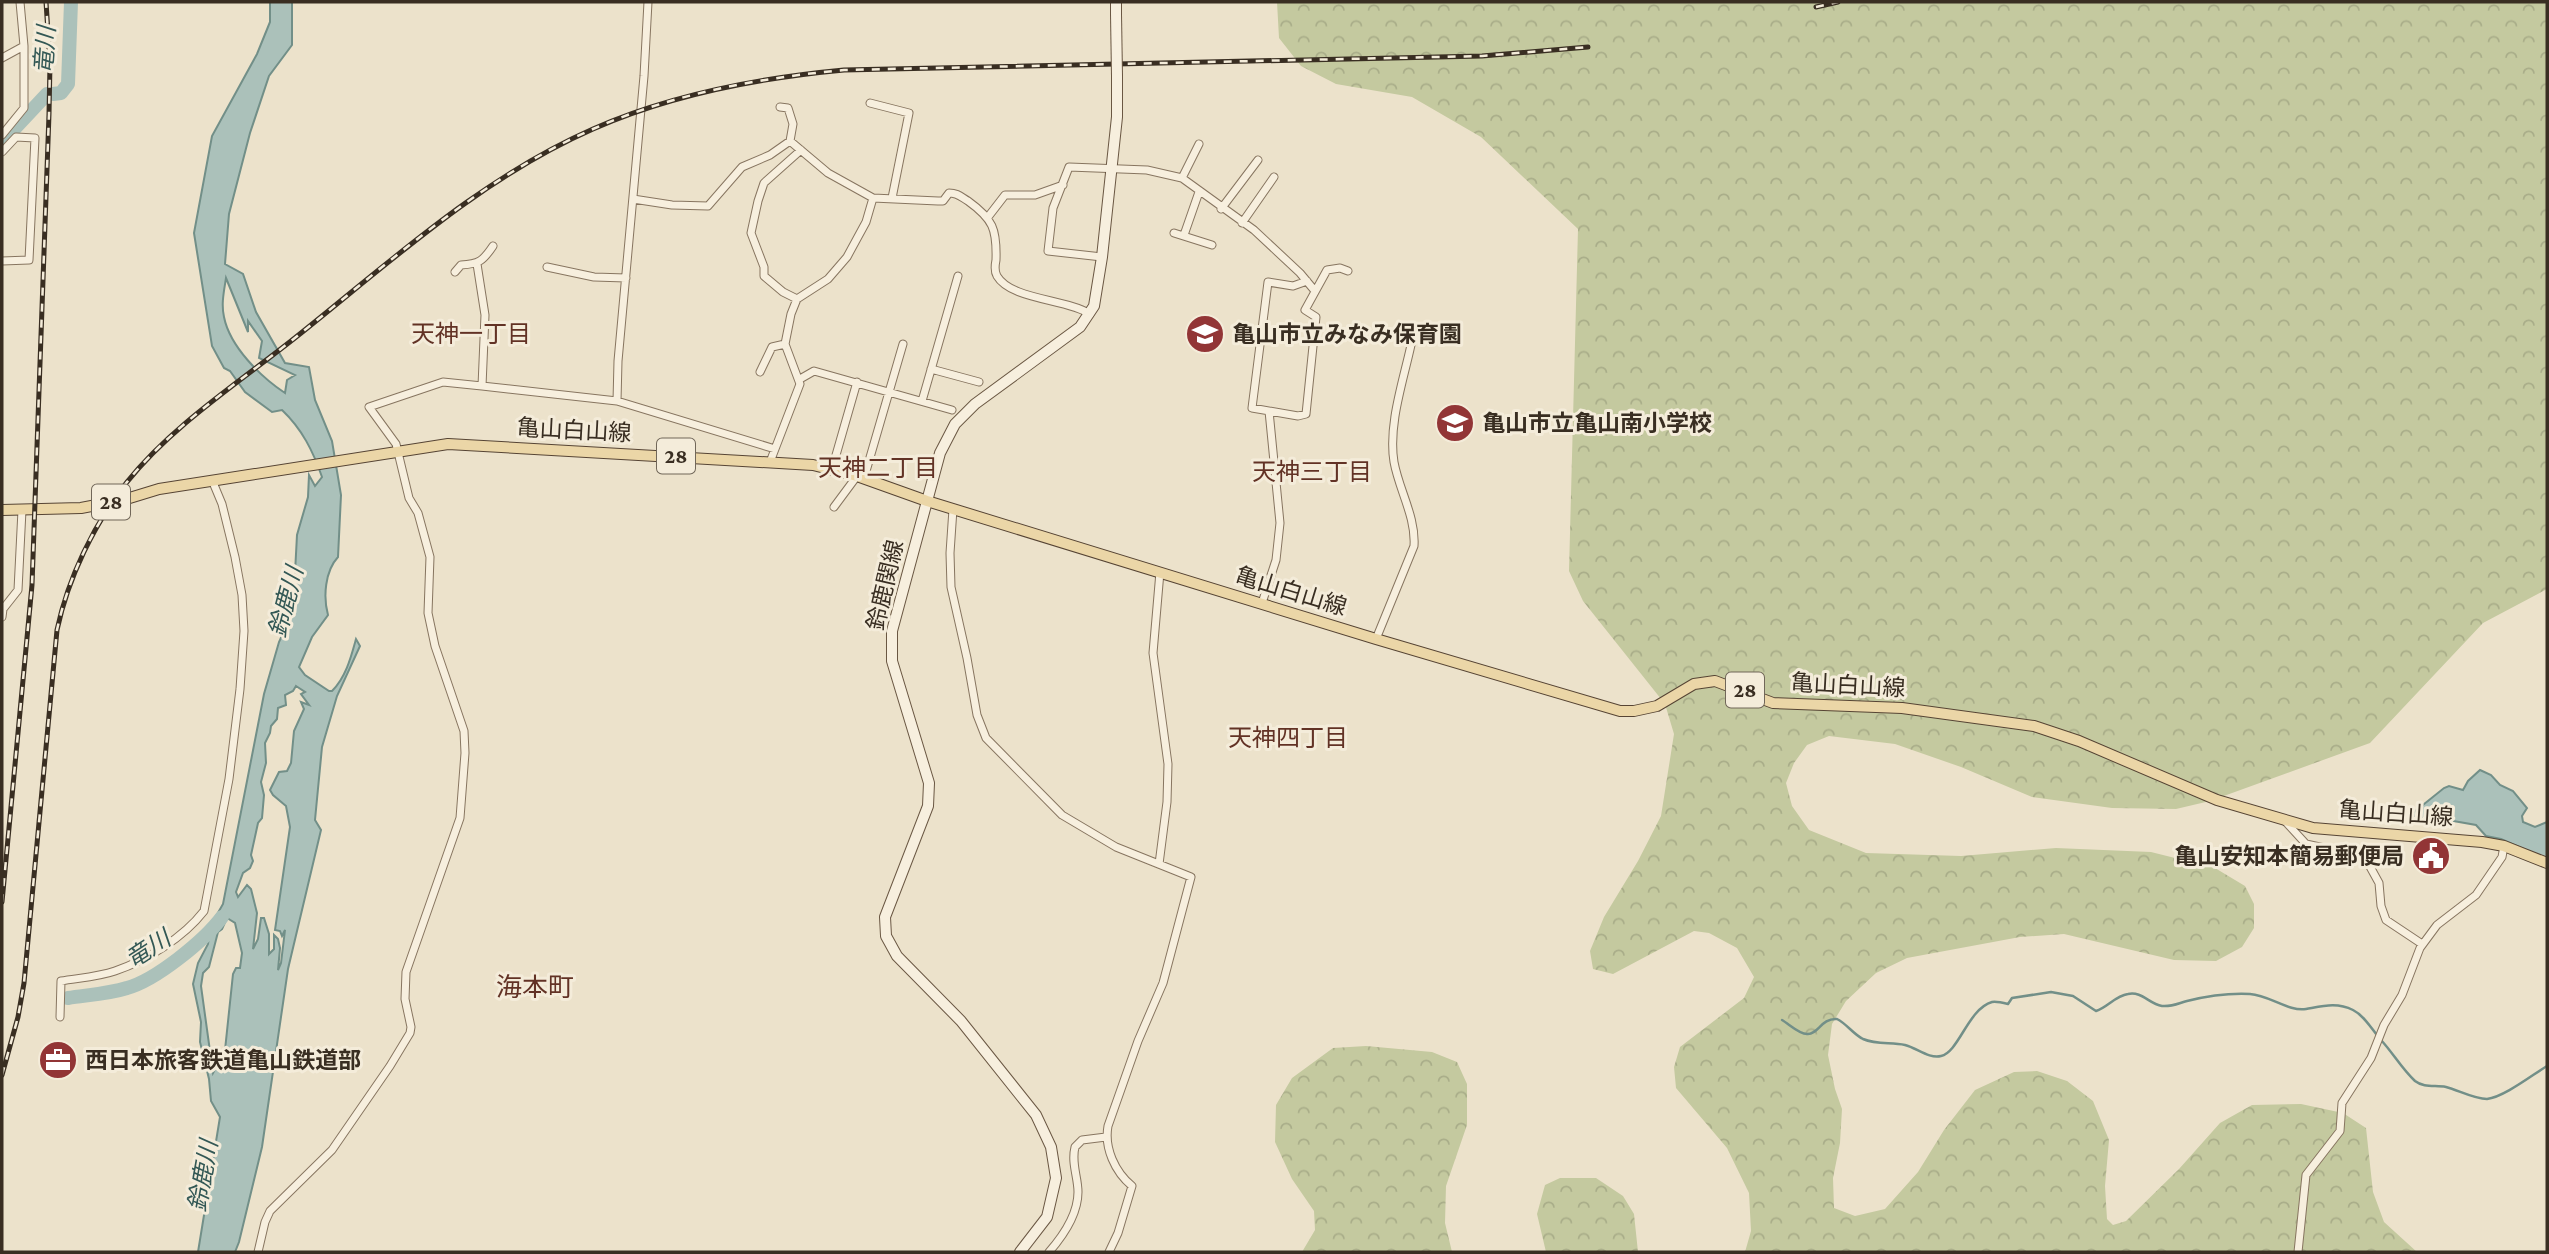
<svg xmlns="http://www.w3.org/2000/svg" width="2549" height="1254" font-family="'Crimson Pro','Noto Sans JP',serif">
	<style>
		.forest { fill: url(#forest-crowns) }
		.water { fill: #abc1ba; stroke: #728f88; stroke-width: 2; fill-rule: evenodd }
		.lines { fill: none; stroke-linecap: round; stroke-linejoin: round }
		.stream { stroke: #728f88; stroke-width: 2.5 }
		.river { stroke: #abc1ba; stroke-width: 14 }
		.minor-casing { stroke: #877560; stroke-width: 9 }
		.secondary-casing { stroke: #6a5743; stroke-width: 12 }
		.primary-casing { stroke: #564434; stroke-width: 12 }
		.minor { stroke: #f7efde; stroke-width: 7 }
		.secondary { stroke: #f7efde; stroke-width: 10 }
		.primary { stroke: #ebd6a7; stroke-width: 10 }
		.rail-casing { stroke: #392e22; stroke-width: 5 }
		.rail { stroke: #f4ecda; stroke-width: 2.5; stroke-dasharray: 8; stroke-linecap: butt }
		.secondary-bridge-casing { stroke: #6a5743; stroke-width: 12; stroke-linecap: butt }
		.secondary-bridge { stroke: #f7efde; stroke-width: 10 }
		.labels { text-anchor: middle; stroke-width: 6; stroke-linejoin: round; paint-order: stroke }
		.shield { fill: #f4ecda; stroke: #716759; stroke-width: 2 }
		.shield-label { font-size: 21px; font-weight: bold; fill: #392e22 }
		.poi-label { font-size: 23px; font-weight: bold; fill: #392e22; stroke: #f4ecda; text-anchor: start }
		.street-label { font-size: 23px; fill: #392e22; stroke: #f4ecda }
		.water-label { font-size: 24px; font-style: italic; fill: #335855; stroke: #f4ecda }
		.neighbourhood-label { font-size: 24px; fill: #623225; stroke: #f4ecda }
		.quarter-label { font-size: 26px; fill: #623225; stroke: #f4ecda }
	</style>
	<defs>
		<pattern id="forest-crowns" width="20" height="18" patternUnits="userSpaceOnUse" patternTransform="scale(1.75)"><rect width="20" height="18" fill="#c4c99f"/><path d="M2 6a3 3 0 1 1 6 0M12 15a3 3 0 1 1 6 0" fill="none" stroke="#a9ad89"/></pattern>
	</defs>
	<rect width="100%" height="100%" fill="#ece2cb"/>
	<path class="forest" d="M1277,2H2547V589L2483,623L2370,743L2210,801L2176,809L2112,808L2032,797L1961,767L1895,744L1829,736L1807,745L1794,763L1786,783L1792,806L1809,830L1866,853L1961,856L2056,848L2151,852L2215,868L2245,886L2254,904V928L2242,947L2216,961L2174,960L2064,934L2020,937L1907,958L1876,973L1846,1001L1832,1024L1828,1055L1835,1089L1842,1109L1840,1143L1833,1178L1834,1208L1855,1216L1885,1209L1918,1172L1944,1130L1975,1090L2014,1072L2037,1071L2067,1081L2093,1101L2109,1140L2105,1186L2107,1219L2113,1225L2126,1221L2179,1169L2220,1123L2252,1105L2301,1104L2343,1113L2366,1128L2373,1192L2384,1222L2417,1252H1745L1751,1231L1749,1193L1727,1148L1676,1088L1674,1067L1680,1047L1744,998L1754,977L1737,948L1709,933L1694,931L1613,974L1593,969L1590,951L1604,917L1638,861L1661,816L1674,734L1665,704L1583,601L1569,571L1578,229L1481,137L1412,97L1336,84L1301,66L1279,38Z
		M1366,1046L1432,1052L1457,1062L1467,1084V1125L1446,1186L1445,1223L1452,1252H1302L1315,1230L1314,1211L1292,1179L1275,1142L1276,1105L1292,1078L1333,1048Z
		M1560,1178H1596L1623,1196L1634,1214L1638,1252H1546L1537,1214L1545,1185Z"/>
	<path class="water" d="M270,2H292V45L269,76L250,133L229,214L225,264L243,274L256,312L285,363L309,367L315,400L332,441L341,495L338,557C325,571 323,597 328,615L312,637L299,667L305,675L329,691H332C346,677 351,657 356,639L360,646L337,696L322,747L315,820L321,830L288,969L262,1147L239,1242L235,1252H198L220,1117L211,1101L209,1079L200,1042L201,1022L193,984L198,963L208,944L211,925L223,904L264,694L279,642L293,611L297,535L308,497L309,475L315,486L322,477C313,451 302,429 282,410L272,412L245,392L230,371L224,368L212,346L194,233L212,136L257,54L270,22ZM226,278L248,332V321L262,341L259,358L295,375L287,380L285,393C261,377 230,347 224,317C221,304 224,291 226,278ZM296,686L305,692L301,694L309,705L301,702L304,709L294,731L291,763L287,771L279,772L270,790L273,795L286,806L290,827L275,930L280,931L282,936L285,930L281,963L278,970L280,948L278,939L274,935V949L269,954V934L264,918H261L258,939L253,949L257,913L251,889L247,885L238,897L236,892L243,873L250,868L253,861L251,855L258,823L262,818L264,795L261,782L266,763L265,743L270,733L271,726L277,719L278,708L286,705L285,695L293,691ZM227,918L235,923L242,953L240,968H236L233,974L225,1050L220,1052V1060L213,1073L201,986L203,973L209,967L218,932L222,929Z
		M2480,770L2491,775L2500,785L2513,791L2527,808L2522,816L2523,822L2535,827L2547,822V859L2501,839L2486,836L2476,825L2442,819L2414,818L2413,813L2444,788L2449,786L2463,790L2468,781Z"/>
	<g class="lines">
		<path class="stream" d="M1782,1020C1789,1024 1799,1034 1807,1034C1818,1035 1821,1018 1837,1019C1847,1024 1853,1034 1863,1039C1877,1045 1891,1042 1905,1045C1917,1048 1929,1059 1941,1056C1959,1052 1968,1009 1992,1002C1996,1001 2004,1003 2008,1004L2012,998L2051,992L2073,996L2096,1011C2108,1007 2115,996 2128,994C2142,991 2149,1004 2162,1006C2172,1007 2179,1003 2187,1001C2207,996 2230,993 2250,994C2269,995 2289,1012 2306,1009C2323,1006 2337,1002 2353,1010C2365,1016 2372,1030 2381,1040C2393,1053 2402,1069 2415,1081C2424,1088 2435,1085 2446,1087C2458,1090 2474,1099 2487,1099C2504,1097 2532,1075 2547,1066"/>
		<path class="river" d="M53,94L61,93L68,84L71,2
			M2,142L47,94
			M68,998C87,995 108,994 127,988C156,980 204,941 222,917"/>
		<defs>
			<path id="minor" d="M20,2L24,46
				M2,58L24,46V108L2,135
				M870,103L909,113L892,198
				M780,107L788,108L793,124L790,141
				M2,152L16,137L35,138L29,260L2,261
				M1182,178L1199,144
				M633,199L672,205L708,206L742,167L770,155L790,141L828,173L873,198L938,201H943L949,193C958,193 961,197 968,201C993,219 997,229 996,260C995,265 994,271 997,276C1011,300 1067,299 1090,314
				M1221,209L1258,160
				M988,217L1005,195H1035L1063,185
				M1242,223L1274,177
				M1174,233L1212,245
				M1184,235L1199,192
				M1102,257L1048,251L1053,208L1069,167L1147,170L1182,178L1254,230L1300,273L1315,291
				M477,264L485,315L482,386
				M547,267L594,277L626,278
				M455,272L461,265C479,264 483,261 493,246
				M1307,281L1293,286L1268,282L1252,408L1298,416L1306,414L1316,317L1305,310L1327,270L1340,268L1348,271
				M797,299L783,292L764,276V267L751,233L758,201L764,183L801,150
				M931,369L979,382
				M760,372L772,347L785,344
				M800,379L814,371L952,410
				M617,401L618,361L644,76L648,2
				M922,401L958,276
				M770,462L800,384L785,344L791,314L797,299L828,279L847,257L866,222L873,198
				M832,469L857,382
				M864,478L903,344
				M834,507L857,476
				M953,509L950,553L951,587L967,658L977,715L986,738L1062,815L1116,847L1191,877L1163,983L1138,1041L1108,1126C1104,1148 1115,1172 1132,1186L1118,1233L1109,1252
				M1262,603L1276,560L1280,523L1269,411
				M2,617L3,609L18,590L22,510
				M1376,639L1414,546C1416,517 1399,490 1394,462C1388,425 1403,382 1411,345
				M2284,820L2306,844L2356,855L2368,863L2379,883L2381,906L2386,920L2422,944
				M1159,864L1167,802L1168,764L1153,653L1160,572
				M60,1017L61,981C78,978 98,977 115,971C147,960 183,938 204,911L229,779L240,689L244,631L242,595L235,557L222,504L212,480
				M258,1252L265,1222L270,1211L332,1150L390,1066L410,1033L411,1027L405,999L406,972L460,818L465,753L464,731L435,646L428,613L430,557L418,513L409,498L396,444L369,407L443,382L482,386L617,401L775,449
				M1049,1252C1063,1236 1078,1215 1078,1192C1078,1177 1071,1163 1075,1147L1082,1140L1106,1137
				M2298,1252L2306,1175L2340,1131L2342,1103L2371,1058L2384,1025L2402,995L2420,948L2437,925L2476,895L2502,857L2504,846"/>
			<path id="secondary" d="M1116,2V14
				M1020,1252L1047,1217L1056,1178L1051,1147L1036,1115L961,1021L897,956L886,936L885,917L928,806L929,783L892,661V631L940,453L955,424L975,404L1080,327L1094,306L1102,257L1117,117V76"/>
			<path id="primary" d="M2,510L81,508L123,500L159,489L448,444L813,465L857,476L927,501L1376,639L1620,711H1634L1657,706L1694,684L1715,681L1773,703L1902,708L2034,726L2079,741L2217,800L2313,828L2482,842L2504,846L2547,863"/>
		</defs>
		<use href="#minor" class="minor-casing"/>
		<use href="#secondary" class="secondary-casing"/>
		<use href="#primary" class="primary-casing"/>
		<use href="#minor" class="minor"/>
		<use href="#secondary" class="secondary"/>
		<use href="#primary" class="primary"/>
		<defs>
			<path id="rail" d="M1816,7L1838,2
				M2,902L32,585L49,114L50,63L46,2
				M2,1075L18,1017L24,983L57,630C68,578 94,524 127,482C171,427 235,385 291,341C387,265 479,179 593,129C672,94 758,78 844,70L1482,56L1588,47"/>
		</defs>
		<use href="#rail" class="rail-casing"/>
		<use href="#rail" class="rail"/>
		<defs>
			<path id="secondary-bridge" d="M1116,14L1117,76"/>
		</defs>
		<use href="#secondary-bridge" class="secondary-bridge-casing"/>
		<use href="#secondary-bridge" class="secondary-bridge"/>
	</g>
	<defs>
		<symbol id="school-disc" viewBox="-11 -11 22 22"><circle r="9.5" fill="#923536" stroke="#f4ecda"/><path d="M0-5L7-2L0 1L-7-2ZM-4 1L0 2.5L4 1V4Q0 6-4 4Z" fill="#fff"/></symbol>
		<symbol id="civic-disc" viewBox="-11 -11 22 22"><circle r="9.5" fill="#923536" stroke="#f4ecda"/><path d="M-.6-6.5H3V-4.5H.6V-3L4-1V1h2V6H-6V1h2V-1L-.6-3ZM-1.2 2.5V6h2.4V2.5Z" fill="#fff"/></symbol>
		<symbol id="office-disc" viewBox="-11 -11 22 22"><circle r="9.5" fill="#923536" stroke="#f4ecda"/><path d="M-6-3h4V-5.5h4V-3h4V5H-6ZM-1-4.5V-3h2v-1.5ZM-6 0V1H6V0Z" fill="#fff"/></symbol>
	</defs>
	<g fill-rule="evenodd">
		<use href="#school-disc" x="1183" y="312" width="44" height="44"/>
		<use href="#school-disc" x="1433" y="401" width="44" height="44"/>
		<use href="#civic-disc" x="2409" y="834" width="44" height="44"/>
		<use href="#office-disc" x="36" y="1038" width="44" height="44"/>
	</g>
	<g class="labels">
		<g class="shield">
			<rect x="657" y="438.5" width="38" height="35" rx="5"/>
			<rect x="92" y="484.5" width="38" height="35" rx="5"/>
			<rect x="1726" y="672.5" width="38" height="35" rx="5"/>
		</g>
		<g class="shield-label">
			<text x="676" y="463">28</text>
			<text x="111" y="509">28</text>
			<text x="1745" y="697">28</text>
		</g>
		<g class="poi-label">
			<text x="1232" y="342">亀山市立みなみ保育園</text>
			<text x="1482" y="431">亀山市立亀山南小学校</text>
			<text x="2404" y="864" text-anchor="end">亀山安知本簡易郵便局</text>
			<text x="85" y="1068">西日本旅客鉄道亀山鉄道部</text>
		</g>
		<g class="street-label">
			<text transform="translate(574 430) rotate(3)" y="8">亀山白山線</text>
			<text transform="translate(885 585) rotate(-77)" y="8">鈴鹿関線</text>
			<text transform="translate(1291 591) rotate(17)" y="8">亀山白山線</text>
			<text transform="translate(1848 685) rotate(3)" y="8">亀山白山線</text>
			<text transform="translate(2396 813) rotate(4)" y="8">亀山白山線</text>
		</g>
		<g class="water-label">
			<text transform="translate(45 50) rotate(-86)" y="8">竜川</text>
			<text transform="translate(286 602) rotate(-75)" y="8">鈴鹿川</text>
			<text transform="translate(148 949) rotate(-33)" y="8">竜川</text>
			<text transform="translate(203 1176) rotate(-80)" y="8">鈴鹿川</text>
		</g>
		<g class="neighbourhood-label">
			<text x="471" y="342">天神一丁目</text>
			<text x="878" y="476">天神二丁目</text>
			<text x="1312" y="480">天神三丁目</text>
			<text x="1288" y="746">天神四丁目</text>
		</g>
		<g class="quarter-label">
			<text x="535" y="996">海本町</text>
		</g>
	</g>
	<rect width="2549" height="1254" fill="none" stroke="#392e22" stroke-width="7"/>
</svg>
